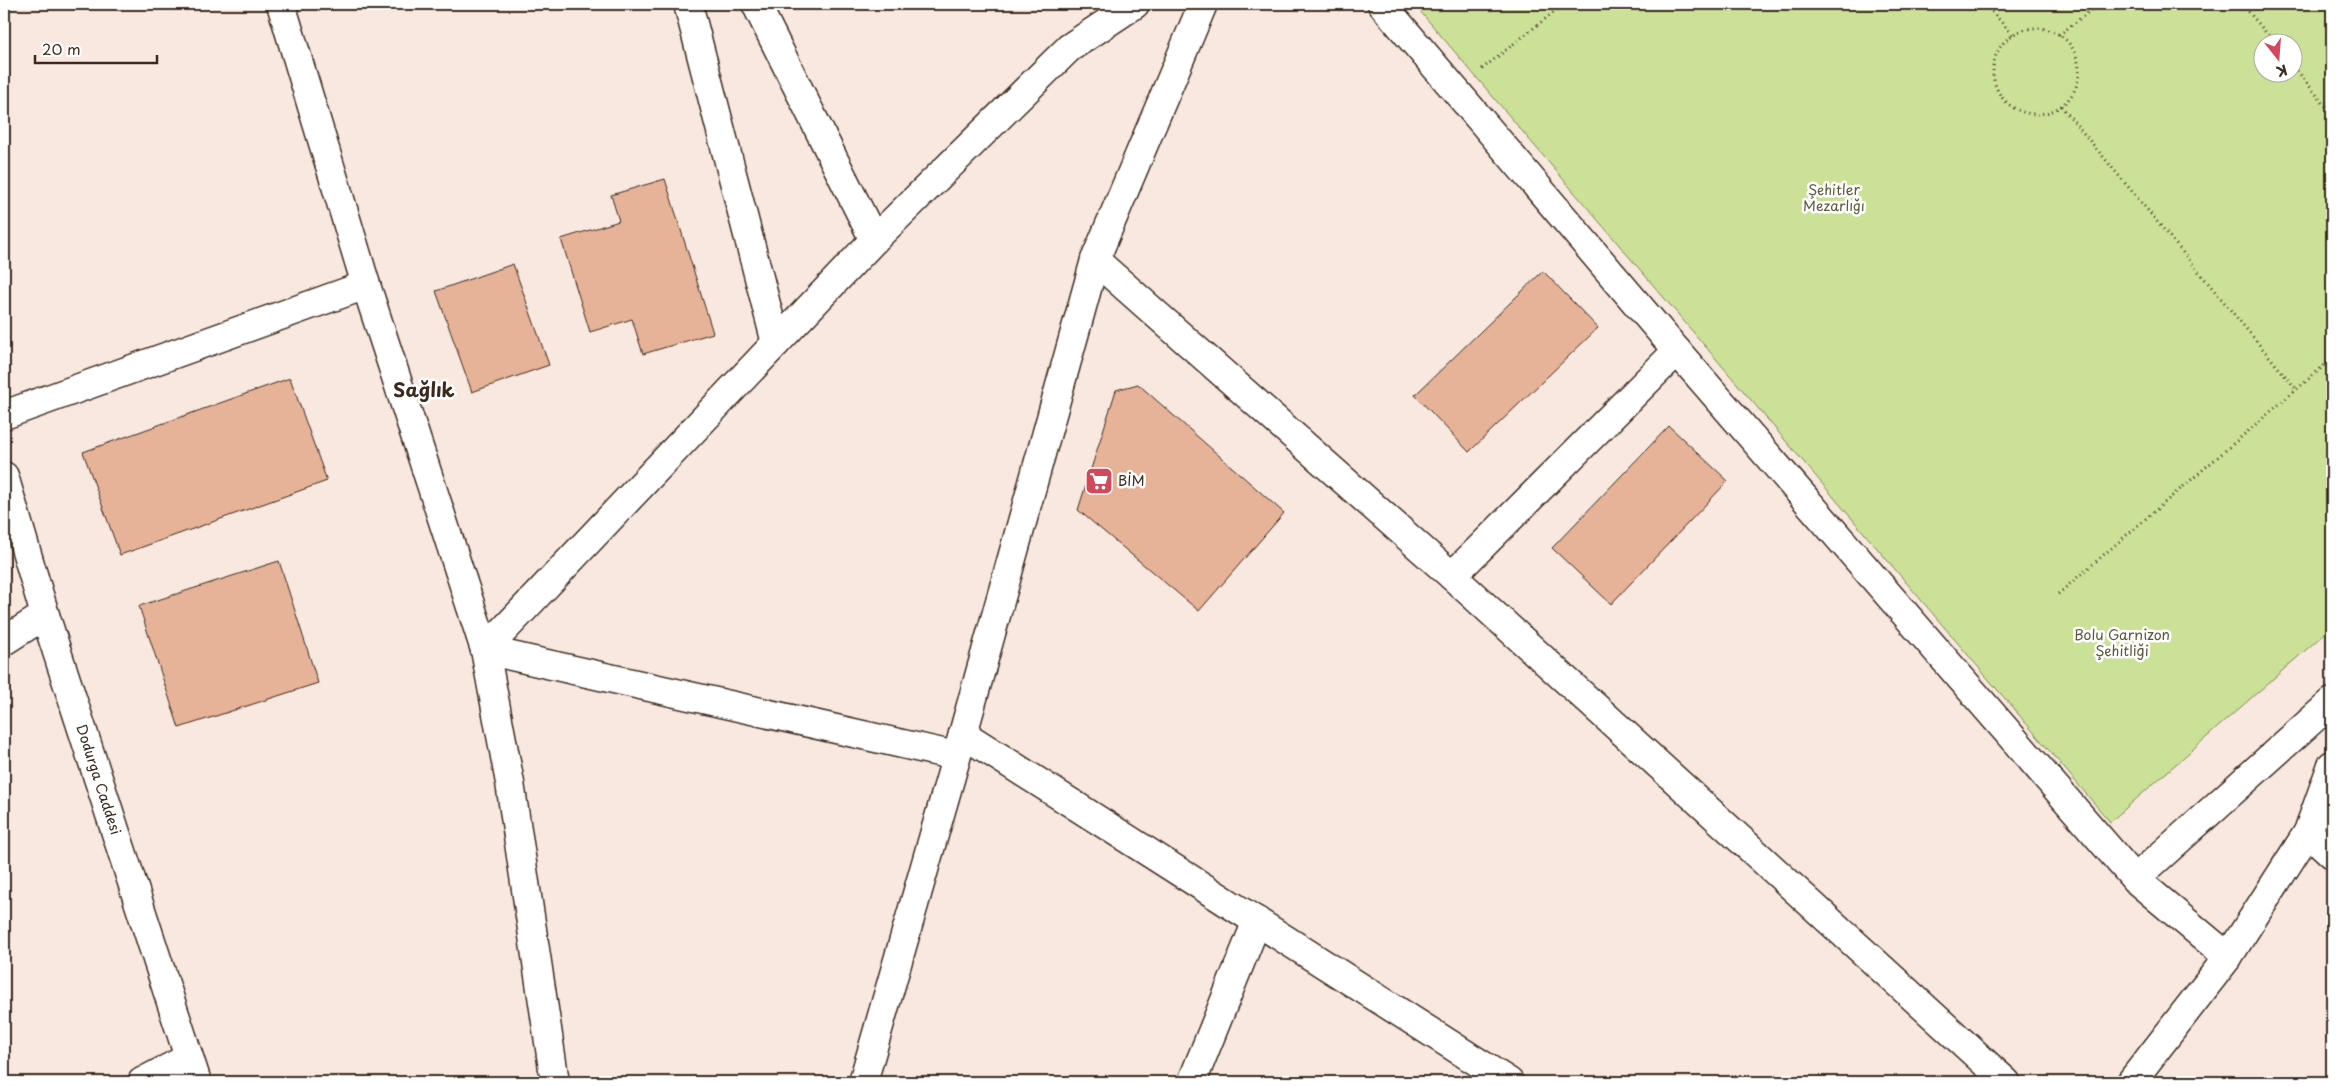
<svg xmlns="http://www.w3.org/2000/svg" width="2336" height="1086" font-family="'Playpen Sans',sans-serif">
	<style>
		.green { fill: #cbe197; stroke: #83865a; fill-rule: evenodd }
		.building { fill: #e6b398; stroke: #3b2a1e }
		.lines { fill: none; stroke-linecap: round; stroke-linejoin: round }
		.minor-casing { stroke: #3b2a1e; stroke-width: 31 }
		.path { stroke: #3b2a1e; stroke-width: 3; stroke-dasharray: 1 4; stroke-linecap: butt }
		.minor { stroke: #fff; stroke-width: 28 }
		.labels { text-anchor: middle; stroke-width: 5; stroke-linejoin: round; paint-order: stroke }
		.park-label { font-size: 14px; fill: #5f583c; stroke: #fff }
		.poi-label { font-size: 14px; fill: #3b2a1e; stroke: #fff; text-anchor: start }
		.street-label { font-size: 14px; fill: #3b2a1e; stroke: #fff }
		.district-label { font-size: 19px; font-weight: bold; fill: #3b2a1e; stroke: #fff }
	</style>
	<rect width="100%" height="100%" fill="#f8e8e0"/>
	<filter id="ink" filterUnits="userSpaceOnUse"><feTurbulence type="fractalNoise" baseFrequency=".02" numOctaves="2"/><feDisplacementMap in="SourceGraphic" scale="10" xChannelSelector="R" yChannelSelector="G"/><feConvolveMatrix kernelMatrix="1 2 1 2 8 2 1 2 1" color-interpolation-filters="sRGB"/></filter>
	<g filter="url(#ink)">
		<path class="green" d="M1414,4H2332V627L2110,822ZM2264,42H2294V72H2264Z"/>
		<path class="building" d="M665,179L713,333L643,354L632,319L590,332L561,239L619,221L611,195Z
			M513,264L549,365L472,392L436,291Z
			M1543,271L1598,328L1469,452L1415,395Z
			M290,378L327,481L120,555L83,452Z
			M1138,384L1284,513L1199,611L1078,510L1116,390Z
			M1669,426L1728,481L1611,604L1552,548Z
			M279,561L318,683L179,728L139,606Z"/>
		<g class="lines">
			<defs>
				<g id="minor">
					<path d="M281,4L366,285L485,650L510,783L555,1082"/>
					<path d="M688,4L776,343L874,240L1069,48L1135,4"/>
					<path d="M756,4L874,240"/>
					<path d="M1382,4L1677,351L2135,879L2228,957"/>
					<path d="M1095,260L1452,576L2006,1082"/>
					<path d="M4,415L366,285"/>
					<path id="s1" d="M4,476L45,615L197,1082"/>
					<path d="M1452,576L1677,351"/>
					<path d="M4,641L45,615"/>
					<path d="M485,650L956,756"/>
					<path d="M485,650L776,343"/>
					<path d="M963,734L1509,1082"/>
					<path d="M2308,832L2332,854"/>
					<path d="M2135,879L2332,702"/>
					<path d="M142,1082L188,1058"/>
					<path d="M863,1082L963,734L1095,260L1203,4"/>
					<path d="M1192,1082L1257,921"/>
					<path d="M2131,1082L2228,957L2308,832L2332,765"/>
				</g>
			</defs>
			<use href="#minor" class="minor-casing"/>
			<path class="path" d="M1985,4L2013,35
				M2242,4L2274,42
				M1993 71a43 43 0 1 1 86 0a43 43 0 1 1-86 0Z
				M2059,35L2099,4
				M2294,67L2332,114
				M1482,69L1564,4
				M2061,106L2297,390
				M2058,594L2332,359"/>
			<use href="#minor" class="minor"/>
		</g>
	</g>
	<defs>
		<symbol id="supermarket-square" viewBox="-11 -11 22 22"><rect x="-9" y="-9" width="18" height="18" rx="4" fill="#d1495b" stroke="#fff"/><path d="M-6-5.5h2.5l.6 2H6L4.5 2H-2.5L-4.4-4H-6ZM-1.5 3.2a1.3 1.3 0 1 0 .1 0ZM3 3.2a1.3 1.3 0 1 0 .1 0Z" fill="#fff"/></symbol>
	</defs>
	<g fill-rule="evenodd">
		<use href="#supermarket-square" x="1083" y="465" width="32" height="32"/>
	</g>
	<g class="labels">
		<g class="park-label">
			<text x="1834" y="195">Şehitler<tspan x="1834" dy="16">Mezarlığı</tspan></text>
			<text x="2122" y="640">Bolu Garnizon<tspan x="2122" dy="16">Şehitliği</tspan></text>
		</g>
		<g class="poi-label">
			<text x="1118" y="486">BİM</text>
		</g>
		<g class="street-label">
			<text dy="5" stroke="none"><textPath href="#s1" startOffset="318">Dodurga Caddesi</textPath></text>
		</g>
		<g class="district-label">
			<text x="424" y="397">Sağlık</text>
		</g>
	</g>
	<rect width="2336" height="1086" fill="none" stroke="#fff" stroke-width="20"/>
	<rect x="10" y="10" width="2316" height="1066" fill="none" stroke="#3b2a1e" stroke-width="2" filter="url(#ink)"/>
	<g transform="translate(2278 58) rotate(163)"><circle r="24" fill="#ffffff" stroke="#b1aaa5"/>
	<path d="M0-4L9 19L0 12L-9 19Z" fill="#d1495b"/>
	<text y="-8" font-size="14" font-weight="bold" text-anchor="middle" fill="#3b2a1e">K</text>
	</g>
	<path d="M35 55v8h122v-8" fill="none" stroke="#3b2a1e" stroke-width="2.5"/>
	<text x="42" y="55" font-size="15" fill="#3b2a1e" stroke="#ffffff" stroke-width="4" paint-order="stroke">20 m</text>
</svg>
